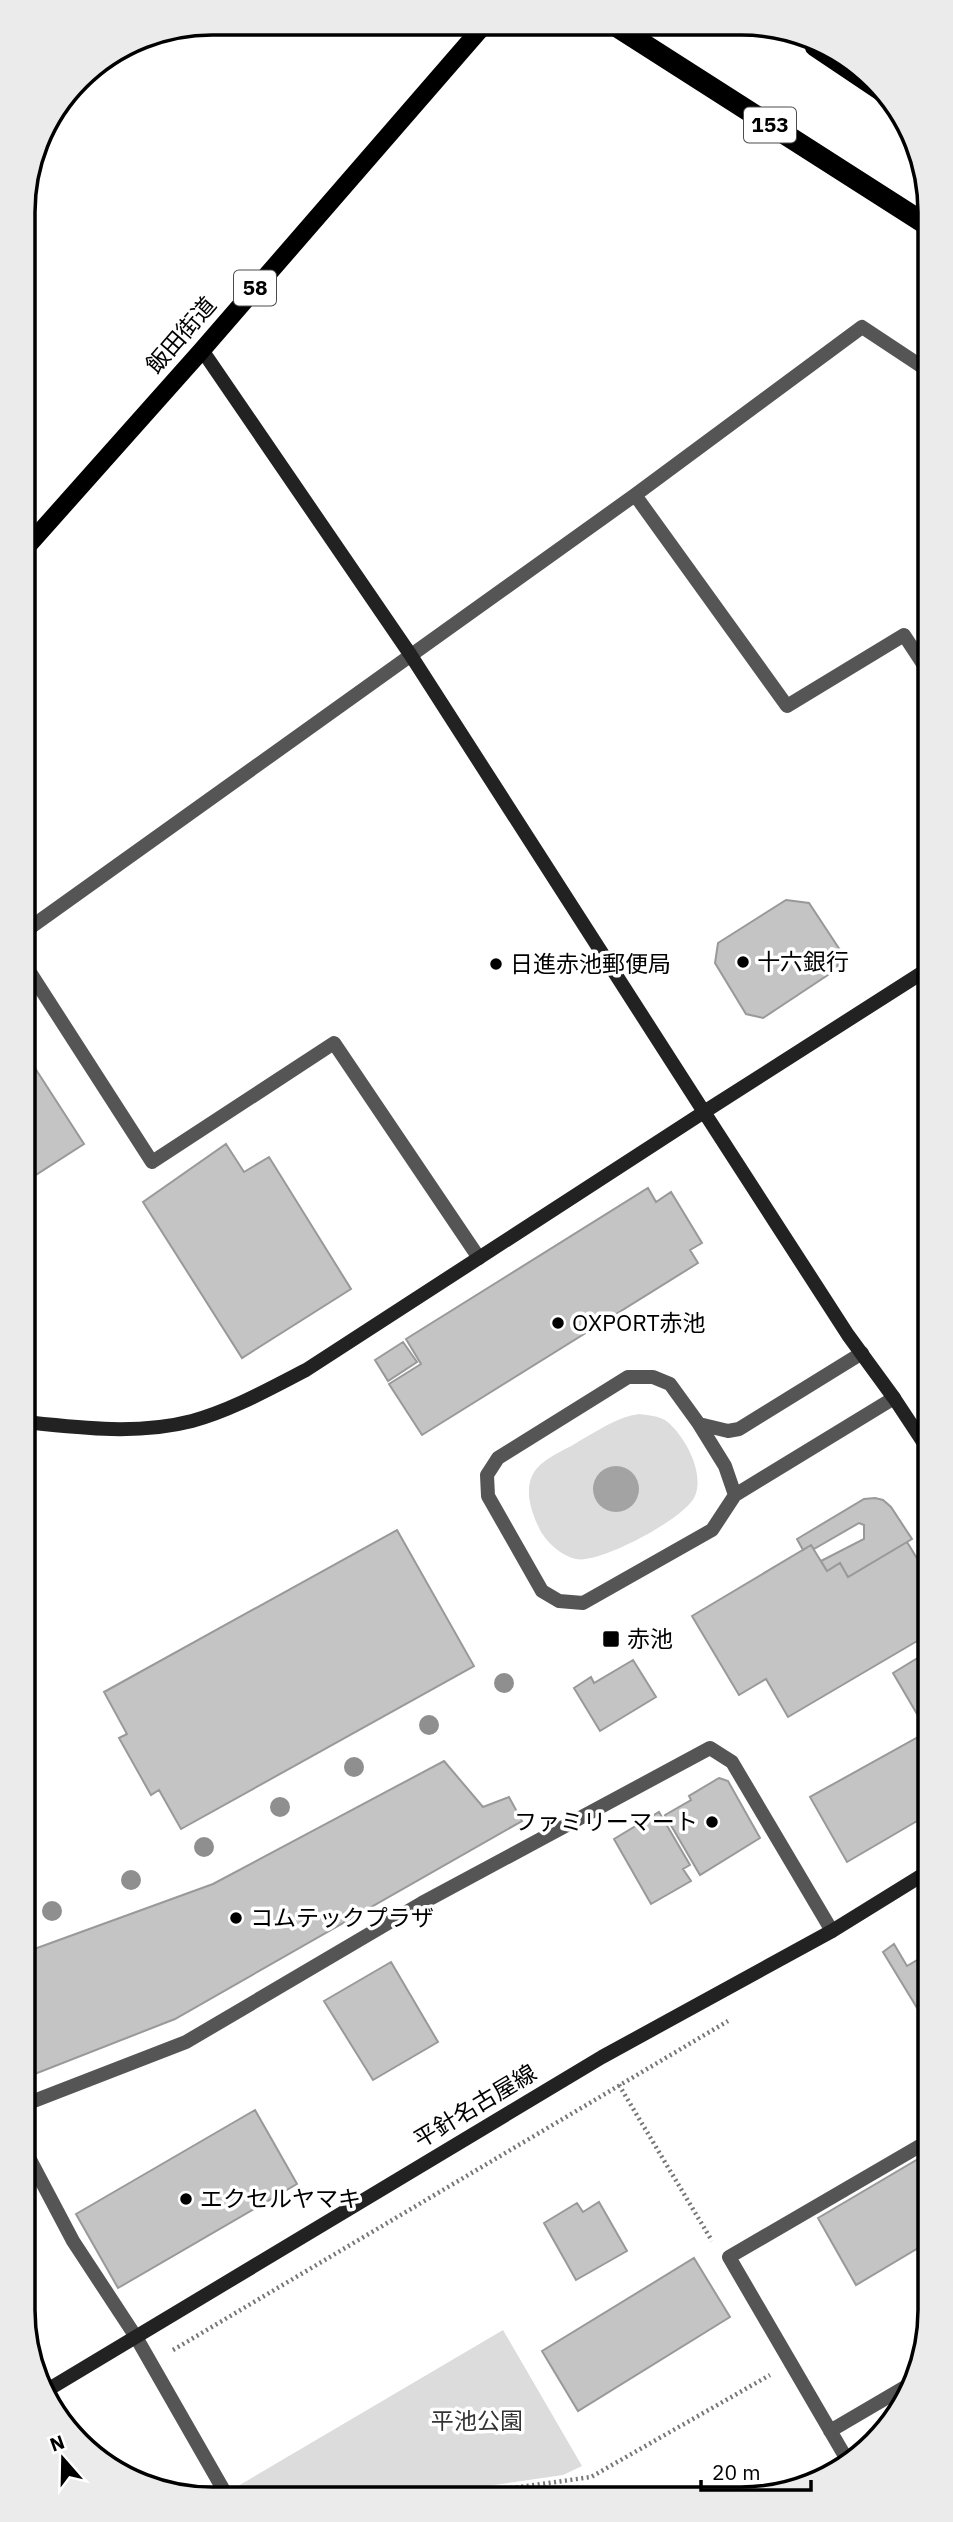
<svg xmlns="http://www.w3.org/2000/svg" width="953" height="2522" font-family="'IBM Plex Sans','Noto Sans JP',sans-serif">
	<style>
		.green { fill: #dcdcdc }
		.water { fill: #a3a3a3 }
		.building { fill: #c4c4c4; stroke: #999; stroke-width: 2 }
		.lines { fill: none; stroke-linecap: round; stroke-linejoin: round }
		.path { stroke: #777; stroke-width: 4.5; stroke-dasharray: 2 3.5; stroke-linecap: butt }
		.lane { stroke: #555; stroke-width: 14 }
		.street { stroke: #555; stroke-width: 14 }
		.secondary { stroke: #222; stroke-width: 14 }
		.primary { stroke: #000; stroke-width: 18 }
		.highway { stroke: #000; stroke-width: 21 }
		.tree { fill: #8f8f8f }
		.poi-dot { fill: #000; stroke: #fff; stroke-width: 2.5 }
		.labels { text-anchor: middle; stroke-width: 7; stroke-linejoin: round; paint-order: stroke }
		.shield { fill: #fff; stroke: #4c4c4c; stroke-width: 2 }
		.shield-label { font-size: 21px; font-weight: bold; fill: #000 }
		.street-label { font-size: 23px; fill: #000; stroke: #fff }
		.poi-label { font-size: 23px; fill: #000; stroke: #fff; text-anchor: start }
		.park-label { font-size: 23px; fill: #333; stroke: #fff }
		.rim { fill: none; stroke: #000; stroke-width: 3.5 }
	</style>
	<rect width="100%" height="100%" fill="#fff"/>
	<path class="green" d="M639,1414C647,1415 658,1416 665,1420C684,1434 705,1472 695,1496C686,1518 600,1564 576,1559C562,1556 547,1543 540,1530C530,1510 521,1483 540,1465C551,1455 569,1448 581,1440C601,1429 617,1417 639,1414Z
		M503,2330L582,2466L563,2475L420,2496H244L238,2486Z"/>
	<path class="water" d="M593 1489a23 23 0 1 1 46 0a23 23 0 1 1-46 0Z"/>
	<path class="building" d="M786,900L809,903L840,950L837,969L763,1018L746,1014L715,963L718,943Z
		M24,1051L84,1144L31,1178L25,1168Z
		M226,1144L244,1172L269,1157L351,1289L242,1358L143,1202Z
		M648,1188L656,1202L671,1192L702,1243L690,1250L698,1263L422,1435L389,1384L421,1364L406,1339Z
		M403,1342L417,1362L388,1381L375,1360Z
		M875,1498L883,1500L891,1507L912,1539L848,1577L840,1563L827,1571L821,1561L864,1539V1525L859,1523L814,1549L811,1545L803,1550L797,1539L864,1499Z
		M397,1530L474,1666L181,1829L159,1790L151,1795L119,1738L127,1734L104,1692Z
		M907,1542L929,1578V1634L788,1717L766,1679L739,1695L692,1616L811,1545L827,1571L840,1563L848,1577Z
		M929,1651V1713L920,1719L893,1673Z
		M633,1660L656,1697L600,1731L574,1688L591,1677L594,1683Z
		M929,1731V1814L847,1862L810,1797Z
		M444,1761L483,1807L509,1797L522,1821L175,2019L27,2077L26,1952L213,1884Z
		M719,1778L728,1781L760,1838L700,1875L665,1815L691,1800L689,1796Z
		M659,1812L690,1865L683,1869L691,1881L651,1904L614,1839Z
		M894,1944L907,1966L929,1953V2011L922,2016L883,1952Z
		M391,1962L438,2042L373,2080L324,2001Z
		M255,2110L297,2184L118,2288L76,2214Z
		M930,2152V2241L856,2285L818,2218Z
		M599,2202L627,2251L576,2280L544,2223L577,2203L583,2212Z
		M694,2258L730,2317L578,2411L542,2351Z"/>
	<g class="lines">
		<path class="path" d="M619,2085L712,2241
			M173,2350L728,2021
			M456,2496L591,2477L770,2375"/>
		<path class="lane" d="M862,1353L739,1429L728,1431L699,1424L670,1384L653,1377H628L498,1458L487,1475L488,1496L542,1591L559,1601L583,1603L712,1530L735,1495L894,1398
			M699,1424L725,1466L735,1495"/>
		<path class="street" d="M635,495L787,706L904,635L927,670
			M24,932L635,495L862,327L927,370
			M24,963L152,1162L334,1043L479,1258
			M26,2104L186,2042L422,1903L710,1748L732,1762L832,1931
			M26,2152L73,2241L136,2337L227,2496
			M830,2431L917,2380
			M849,2463L729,2257L930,2140"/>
		<path class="secondary" d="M202,350L410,654L704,1112L928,969
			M25,1422C80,1428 138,1435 192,1421C232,1410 269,1389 306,1370L704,1112L848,1335L894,1398L929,1451
			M49,2389L602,2057L832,1931L929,1871"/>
		<path class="primary" d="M24,550L202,350L484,25"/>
		<path class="highway" d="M614,25L927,225
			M815,46L882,91"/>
	</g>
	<g class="tree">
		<circle cx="504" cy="1683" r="10"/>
		<circle cx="429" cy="1725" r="10"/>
		<circle cx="354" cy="1767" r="10"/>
		<circle cx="280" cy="1807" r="10"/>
		<circle cx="204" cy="1847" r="10"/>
		<circle cx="131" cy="1880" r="10"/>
		<circle cx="52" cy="1911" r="10"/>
	</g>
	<g class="poi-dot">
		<circle cx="743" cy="962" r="7"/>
		<circle cx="496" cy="964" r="7"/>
		<circle cx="558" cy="1323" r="7"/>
		<rect x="602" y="1630" width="18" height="18" rx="3.5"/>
		<circle cx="712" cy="1822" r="7"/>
		<circle cx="236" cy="1918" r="7"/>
		<circle cx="186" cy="2199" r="7"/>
	</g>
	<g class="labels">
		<g class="shield">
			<rect x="744" y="107.5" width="52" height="35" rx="5"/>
			<rect x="234" y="270.5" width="42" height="35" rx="5"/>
		</g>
		<g class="shield-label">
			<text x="770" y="132">153</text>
			<text x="255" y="295">58</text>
		</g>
		<g class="street-label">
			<text transform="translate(181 335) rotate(-49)" y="8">飯田街道</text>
			<text transform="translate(475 2106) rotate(-31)" y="8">平針名古屋線</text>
		</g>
		<g class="poi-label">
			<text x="757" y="970">十六銀行</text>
			<text x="510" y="972">日進赤池郵便局</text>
			<text x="572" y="1331">OXPORT赤池</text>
			<text x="627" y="1647">赤池</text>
			<text x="698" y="1830" text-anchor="end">ファミリーマート</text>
			<text x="250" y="1926">コムテックプラザ</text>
			<text x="200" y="2207">エクセルヤマキ</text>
		</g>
		<g class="park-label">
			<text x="477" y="2429">平池公園</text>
		</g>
	</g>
	<path d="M0 0H953V2522H0ZM212 35H741A177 177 0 0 1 918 212V2310A177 177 0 0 1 741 2487H212A177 177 0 0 1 35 2310V212A177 177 0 0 1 212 35Z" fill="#ebebeb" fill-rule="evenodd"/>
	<path class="rim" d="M212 35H741A177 177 0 0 1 918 212V2310A177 177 0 0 1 741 2487H212A177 177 0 0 1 35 2310V212A177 177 0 0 1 212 35Z"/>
	<g transform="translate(63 2459) rotate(340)" stroke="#ffffff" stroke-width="5" paint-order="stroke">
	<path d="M0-5L12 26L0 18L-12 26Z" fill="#000000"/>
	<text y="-10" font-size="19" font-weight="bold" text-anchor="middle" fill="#000000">N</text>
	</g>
	<path d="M701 2480v10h110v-10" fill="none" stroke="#000000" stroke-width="3.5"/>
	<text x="712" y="2480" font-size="21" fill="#000000" stroke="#ffffff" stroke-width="5" paint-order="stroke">20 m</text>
</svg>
